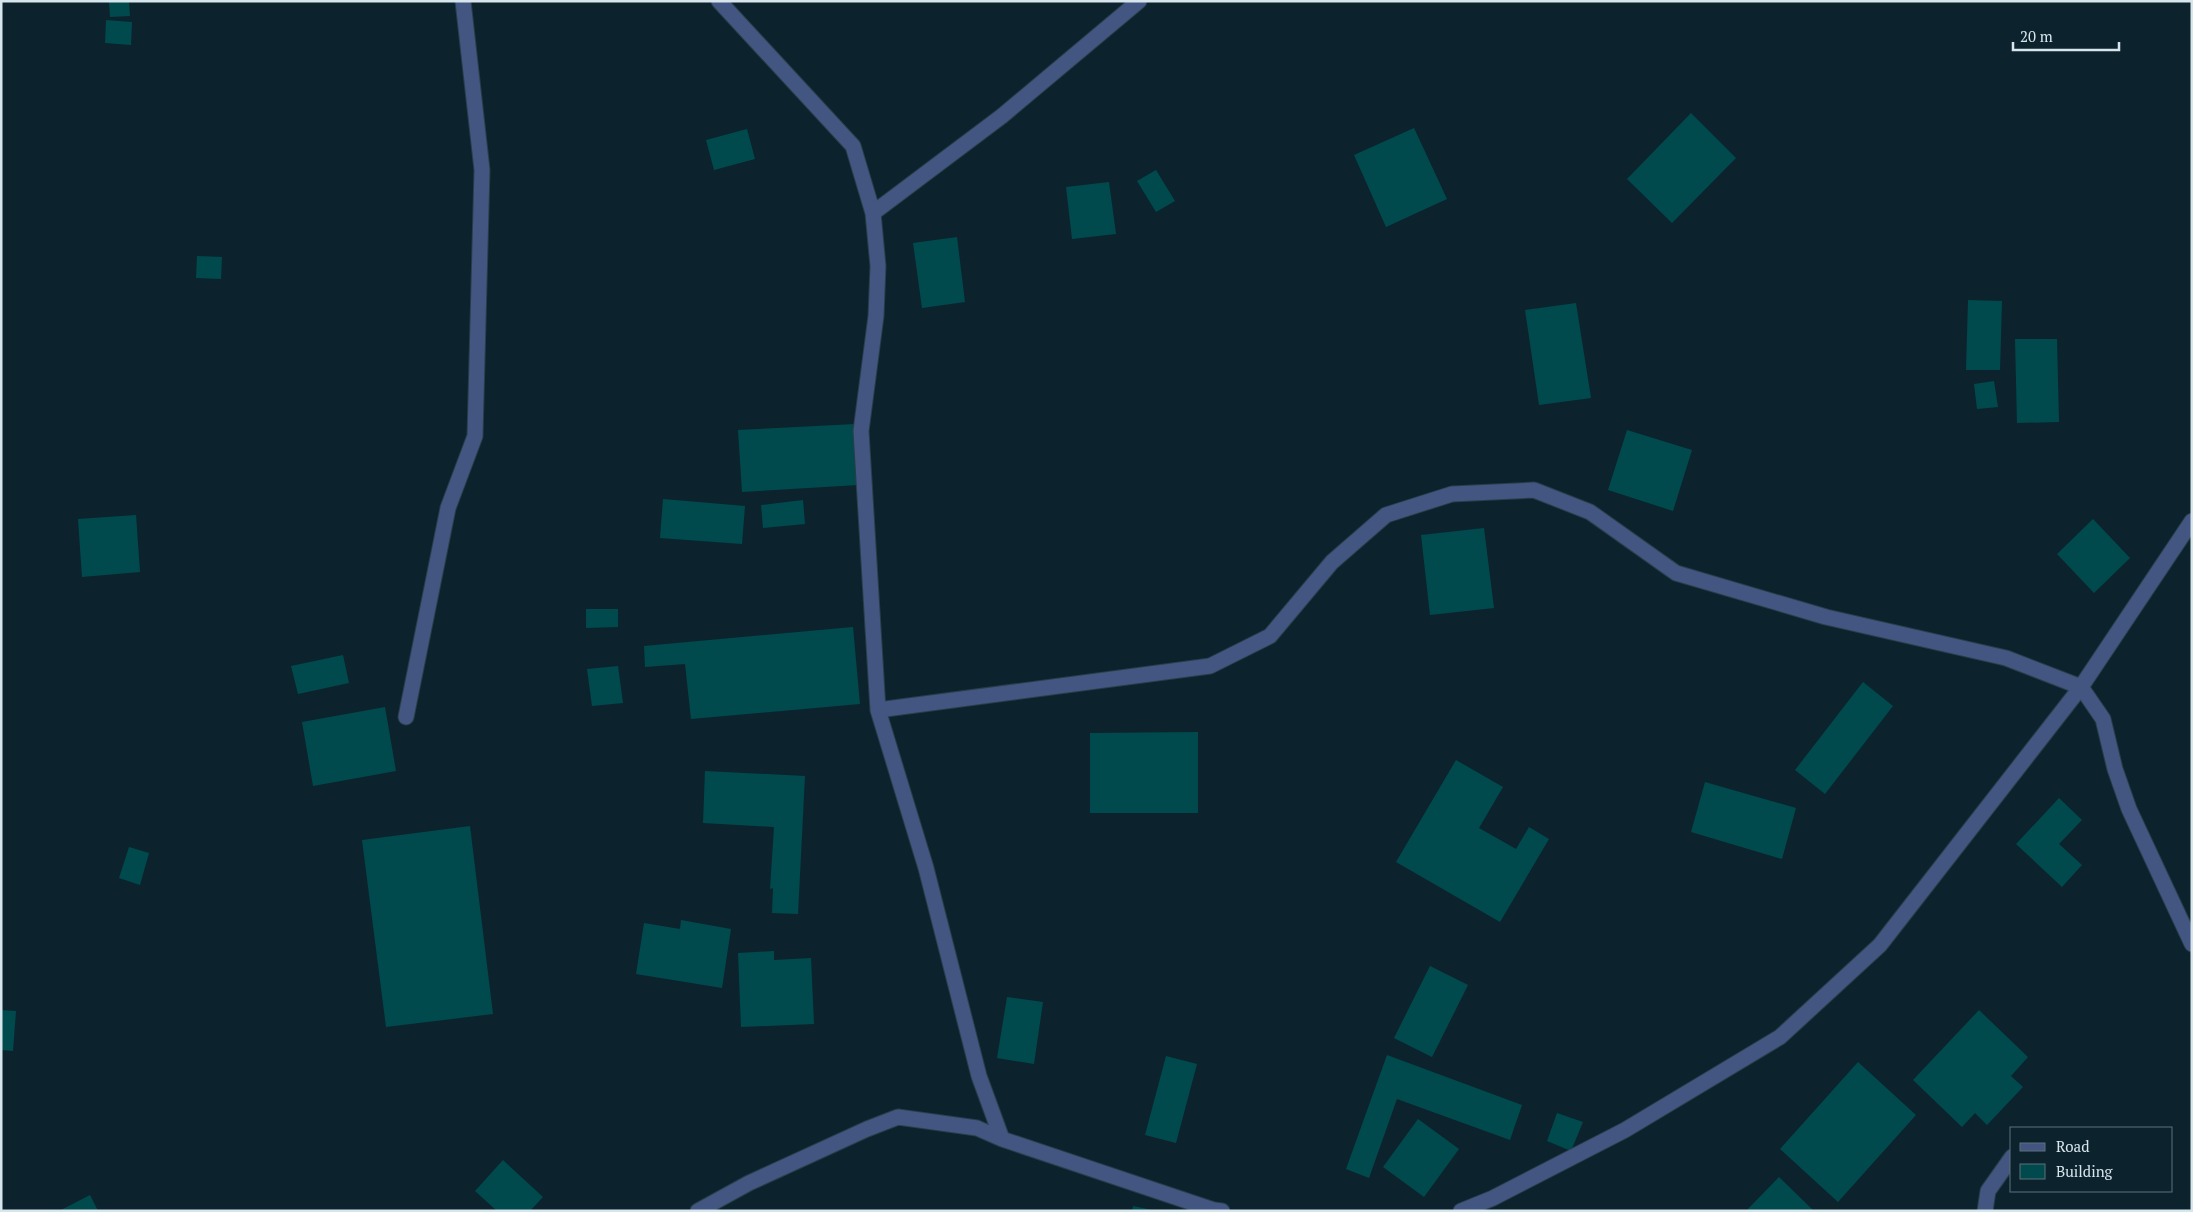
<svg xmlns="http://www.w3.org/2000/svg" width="2193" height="1212" font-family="'PT Serif',serif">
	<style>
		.building { fill: #004a4d }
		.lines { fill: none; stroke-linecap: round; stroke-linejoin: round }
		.minor-casing { stroke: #283e49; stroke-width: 17 }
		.minor { stroke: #435682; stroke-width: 15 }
	</style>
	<rect width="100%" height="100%" fill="#0c232e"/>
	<path class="building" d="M109,1H129L130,16L110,17Z
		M106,20L132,22L131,45L105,43Z
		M1691,113L1736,158L1672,223L1627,179Z
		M1414,128L1447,199L1386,227L1354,155Z
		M747,129L755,159L714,170L706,140Z
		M1156,170L1175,201L1156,212L1137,181Z
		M1109,182L1116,234L1072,239L1066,187Z
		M957,237L965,302L922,308L913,243Z
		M197,256L222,257L221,279L196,278Z
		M1968,300L2002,301L2000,370H1966Z
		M1576,303L1591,398L1539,405L1525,310Z
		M2015,339H2057L2059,422L2017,423Z
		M1994,381L1998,407L1977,409L1974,384Z
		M855,424L858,485L742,492L738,430Z
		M1627,430L1692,450L1673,511L1608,490Z
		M663,499L745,506L742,544L660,538Z
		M803,500L805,524L763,528L761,505Z
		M136,515L140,572L82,577L78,519Z
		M2093,519L2130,558L2094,593L2057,554Z
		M1484,528L1494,608L1430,615L1421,535Z
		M586,609H618V627L586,628Z
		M853,627L860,704L691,719L685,664L645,667L644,646Z
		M343,655L349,683L298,694L291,666Z
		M618,666L623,703L592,706L587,669Z
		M1863,682L1893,706L1825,794L1795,770Z
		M385,707L396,771L313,786L302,722Z
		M1198,732V813H1090V733Z
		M1456,760L1503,787L1479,828L1516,849L1529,827L1549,839L1500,922L1396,862Z
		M705,771L805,776L798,914L772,913L773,888L770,889L774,827L703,823Z
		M1705,782L1796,808L1782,859L1691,832Z
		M2059,798L2082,820L2059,844L2082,865L2062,887L2016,844Z
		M470,826L493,1014L386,1027L362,840Z
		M129,847L149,853L140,885L119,878Z
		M681,920L731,929L722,988L636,974L644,923L680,929Z
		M774,951V960L811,958L814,1024L741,1027L738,953Z
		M1430,966L1468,985L1432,1057L1394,1038Z
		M1007,997L1043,1002L1034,1064L997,1058Z
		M1,1010L16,1011L13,1051L1,1050Z
		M1979,1010L2028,1057L2011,1076L2023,1087L1987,1125L1975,1113L1962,1127L1913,1080Z
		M1387,1055L1522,1105L1510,1140L1397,1099L1369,1178L1346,1169Z
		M1166,1056L1197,1064L1176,1143L1145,1135Z
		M1858,1062L1916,1115L1838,1202L1780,1149Z
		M1557,1113L1583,1122L1571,1151L1547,1141Z
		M1418,1119L1459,1149L1424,1197L1383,1167Z
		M503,1160L543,1197L530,1211H497L475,1191Z
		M1779,1177L1814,1211H1746Z
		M90,1195L98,1211H59Z
		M1133,1206L1152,1210V1211H1132Z"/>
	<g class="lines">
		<defs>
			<path id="minor" d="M719,1L853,146L873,213L878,266L876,316L861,431L878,710L926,868L979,1076L1002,1139
				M873,213L1002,116L1139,1
				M878,710L1210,666L1270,636L1332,562L1386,515L1452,494L1534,490L1590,512L1676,573L1826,617L2006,658L2081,687L2103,719L2115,769L2129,809L2192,944
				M406,717L448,508L475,436L482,170L463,1
				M698,1211L749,1183L867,1129L898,1117L977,1128L1002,1139L1214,1210L1222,1211
				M1461,1211L1493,1198L1625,1130L1780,1037L1880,945L2081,687L2192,521
				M1985,1211L1988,1191L2012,1157"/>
		</defs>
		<use href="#minor" class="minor-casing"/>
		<use href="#minor" class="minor"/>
	</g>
	<rect width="2193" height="1212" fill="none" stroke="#d7e5ed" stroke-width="5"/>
	<rect x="2010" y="1127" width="162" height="65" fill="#0c232e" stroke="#5d717a"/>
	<rect x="2020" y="1143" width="25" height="8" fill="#435682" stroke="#5d717a"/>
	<text x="2056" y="1152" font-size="15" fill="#d7e5ed">Road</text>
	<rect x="2020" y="1164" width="25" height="15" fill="#004a4d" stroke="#5d717a"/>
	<text x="2056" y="1177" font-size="15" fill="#d7e5ed">Building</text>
	<path d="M2013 42v8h106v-8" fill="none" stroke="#d7e5ed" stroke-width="2.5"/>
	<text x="2020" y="42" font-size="15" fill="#d7e5ed" stroke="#0c232e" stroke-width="4" paint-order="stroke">20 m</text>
</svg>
